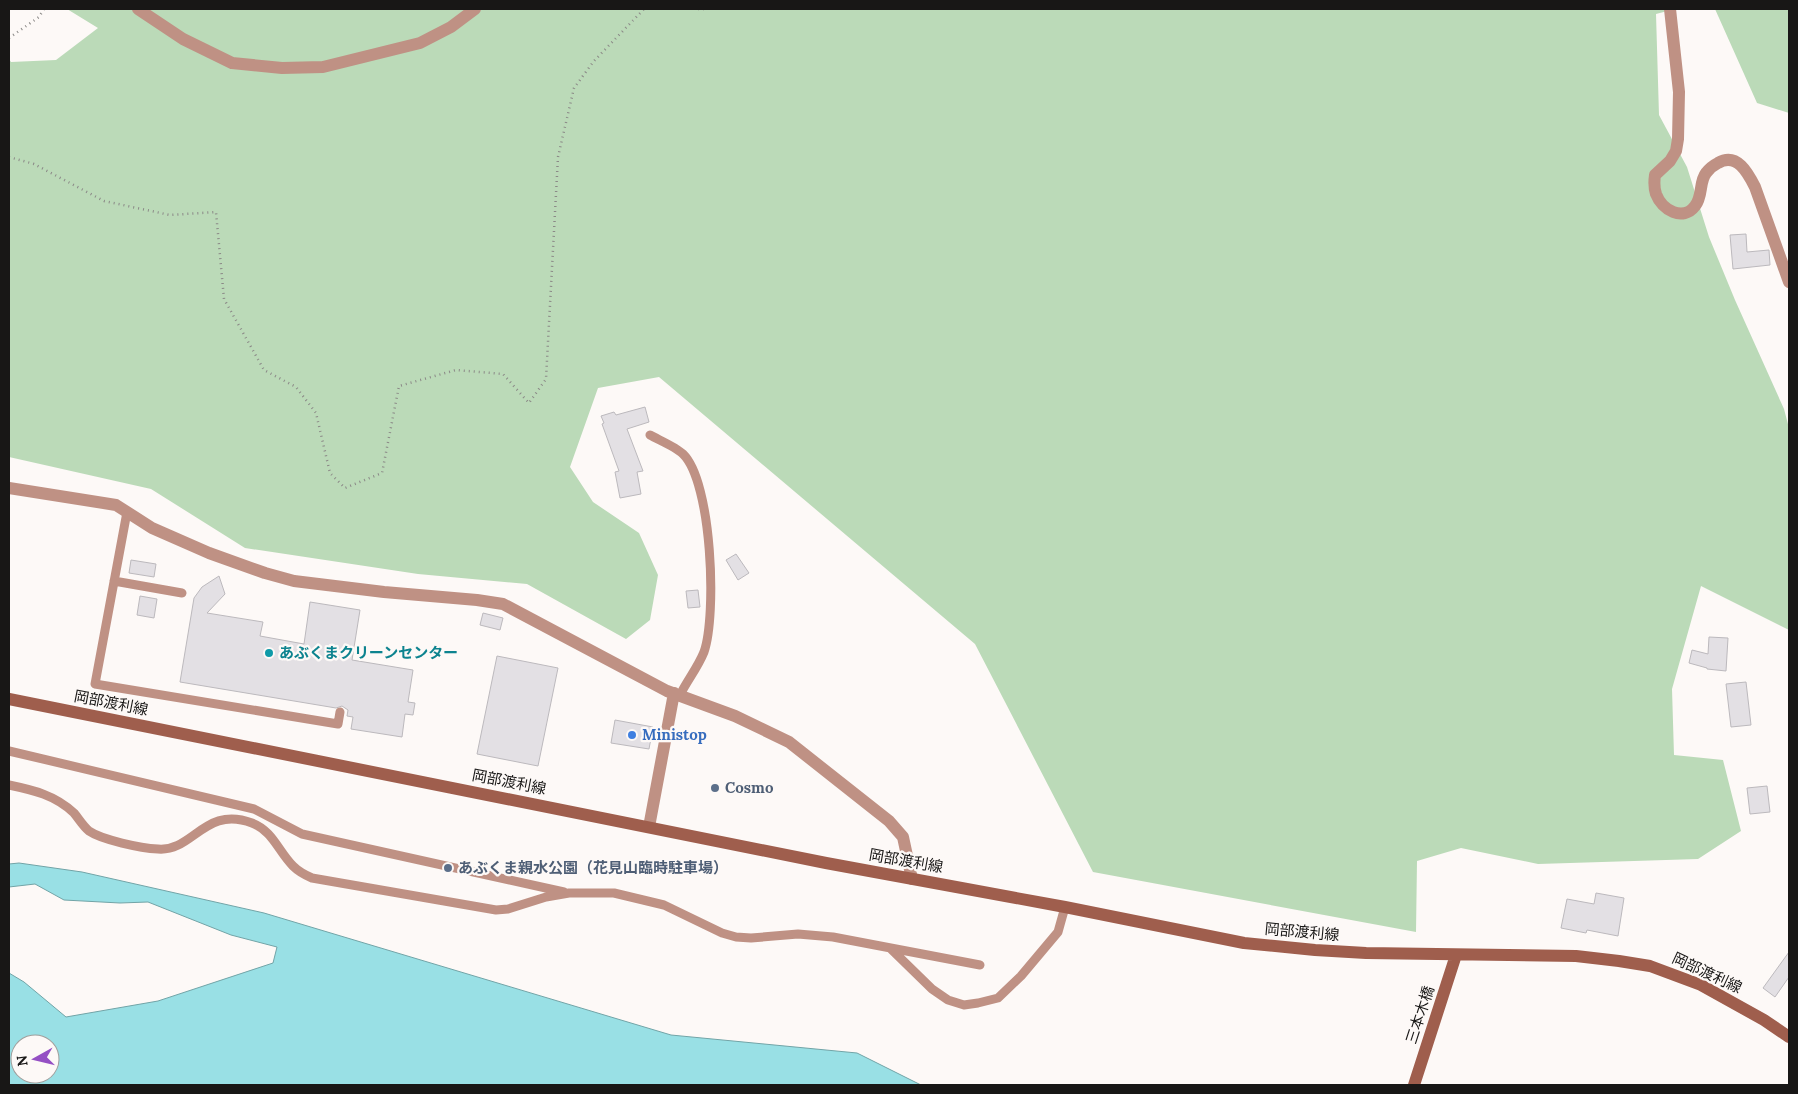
<svg xmlns="http://www.w3.org/2000/svg" width="1798" height="1094" font-family="Lora,'Noto Sans JP',serif">
	<style>
		.green { fill: #bbdab8 }
		.water { fill: #99e0e5; stroke: #72a4a7; fill-rule: evenodd }
		.building { fill: #e3e0e4; stroke: #bcb9bd }
		.lines { fill: none; stroke-linecap: round; stroke-linejoin: round }
		.path { stroke: #8b8987; stroke-width: 2.5; stroke-dasharray: 1 4; stroke-linecap: butt }
		.lane { stroke: #bf9184; stroke-width: 9 }
		.street { stroke: #bf9184; stroke-width: 12 }
		.secondary { stroke: #9f5e4d; stroke-width: 12 }
		.culture-dot { fill: #0f9aa8; stroke: #fdf9f7; stroke-width: 2 }
		.shop-dot { fill: #3f7fe0; stroke: #fdf9f7; stroke-width: 2 }
		.service-dot { fill: #5c6f8a; stroke: #fdf9f7; stroke-width: 2 }
		.labels { text-anchor: middle; stroke-width: 4.5; stroke-linejoin: round; paint-order: stroke }
		.culture-label { font-size: 15px; font-weight: bold; fill: #0d838f; stroke: #fdf9f7; text-anchor: start }
		.street-label { font-size: 15px; fill: #181716; stroke: #fdf9f7 }
		.shop-label { font-size: 15px; font-weight: bold; fill: #366cbe; stroke: #fdf9f7; text-anchor: start }
		.service-label { font-size: 15px; font-weight: bold; fill: #4e5e75; stroke: #fdf9f7; text-anchor: start }
	</style>
	<rect width="100%" height="100%" fill="#fdf9f7"/>
	<path class="green" d="M67,9H1675L1656,14L1659,115L1687,167L1709,237L1735,300L1784,409L1789,428V630L1701,586L1672,689L1674,755L1723,760L1741,831L1698,859L1538,864L1461,848L1417,861L1416,932L1093,872L975,644L659,377L598,388L570,467L593,502L639,533L658,575L650,620L626,639L527,584L418,574L245,548L151,489L9,457V59L11,62L56,60L98,28Z
		M1715,9H1789V113L1757,103Z"/>
	<path class="water" d="M19,863L82,872L264,913L671,1035L857,1053L921,1085H9V973L24,982L66,1017L158,1001L273,963L277,947L231,935L148,902L120,903L64,900L35,884L9,887V864ZM20,1044H50V1074H20Z"/>
	<path class="building" d="M1746,234L1747,252L1769,250L1770,265L1733,269L1730,235Z
		M645,407L649,422L627,429L643,471L637,472L641,494L620,498L615,472L619,471L602,424L604,423L601,416L614,412L616,415Z
		M736,554L749,573L738,580L726,560Z
		M131,560L156,564L154,577L129,573Z
		M219,576L225,594L207,613L263,622L260,636L304,644L310,602L360,610L352,660L413,670L408,702L415,703L413,715L405,714L402,737L351,729L353,717L347,716L348,710L342,706L336,708L180,682L194,598L202,587Z
		M698,590L700,607L688,608L686,591Z
		M140,596L157,599L154,618L137,615Z
		M483,613L503,618L500,630L480,625Z
		M1709,637L1728,638L1726,671L1707,669V668L1689,663L1692,650L1708,654Z
		M497,656L558,668L538,766L477,754Z
		M1746,682L1751,725L1731,727L1726,684Z
		M615,720L653,727L649,749L611,743Z
		M1767,786L1770,812L1750,814L1747,788Z
		M1596,893L1624,898L1618,936L1587,930L1586,933L1561,928L1567,899L1594,904Z
		M1789,952V977L1775,997L1763,988Z"/>
	<g class="lines">
		<path class="path" d="M698,9H705
			M9,38L39,17L44,9
			M9,157L34,164L104,201L170,215L216,212L224,299L264,370L296,387L316,413L330,473L345,488L382,473L399,386L456,370L503,374L529,403L546,379L558,157L574,88L594,61L644,9"/>
		<path class="lane" d="M650,435C659,440 676,447 683,454C712,482 717,615 704,652C698,667 687,681 680,695
			M127,512L95,684L338,724L340,712
			M114,581L182,593
			M9,751L254,809L302,834L564,892
			M9,785C33,790 55,795 74,813C79,819 83,826 89,831C102,840 141,848 158,849C193,852 205,805 252,823C273,831 278,851 293,866C299,872 305,875 312,878L496,910L508,909L546,897L569,893H614L664,905L722,933L736,937L751,938L798,934L833,937L980,965
			M890,948L932,989L948,1000L964,1005L978,1003L998,998L1021,976L1058,932L1065,907"/>
		<path class="street" d="M138,9L183,39L232,63L282,68L323,67L420,43L451,27L475,9
			M1670,9L1679,92L1678,139L1676,151L1670,161L1655,175C1654,182 1654,188 1656,194C1662,210 1683,222 1695,206C1703,196 1699,182 1706,173C1709,169 1714,165 1718,163C1737,152 1748,173 1755,187L1789,282
			M9,488L116,505L152,528L209,553L265,573L294,581L384,592L477,600L503,604L667,691L735,716L789,742L889,821L903,837L912,879
			M649,827L674,693"/>
		<path class="secondary" d="M9,699L826,863L1065,907L1244,943L1315,950L1366,953L1576,956L1619,961L1650,966L1701,985L1764,1020L1789,1037
			M1414,1085L1456,955"/>
	</g>
	<circle class="culture-dot" cx="269" cy="653" r="5"/>
	<circle class="shop-dot" cx="632" cy="735" r="5"/>
	<g class="service-dot">
		<circle cx="715" cy="788" r="5"/>
		<circle cx="448" cy="868" r="5"/>
	</g>
	<g class="labels">
		<g class="culture-label">
			<text x="279" y="658">あぶくまクリーンセンター</text>
		</g>
		<g class="street-label">
			<text transform="translate(111 703) rotate(11)" y="5">岡部渡利線</text>
			<text transform="translate(509 782) rotate(11)" y="5">岡部渡利線</text>
			<text transform="translate(906 861) rotate(10)" y="5">岡部渡利線</text>
			<text transform="translate(1302 932) rotate(5)" y="5">岡部渡利線</text>
			<text transform="translate(1707 973) rotate(25)" y="5">岡部渡利線</text>
			<text transform="translate(1420 1015) rotate(-72)" y="5">三本木橋</text>
		</g>
		<g class="shop-label">
			<text x="642" y="740">Ministop</text>
		</g>
		<g class="service-label">
			<text x="725" y="793">Cosmo</text>
			<text x="458" y="873">あぶくま親水公園（花見山臨時駐車場）</text>
		</g>
	</g>
	<rect width="1798" height="1094" fill="none" stroke="#181716" stroke-width="20"/>
	<g transform="translate(35 1059) rotate(262)"><circle r="24" fill="#fdf9f7" stroke="#a19f9d"/>
	<path d="M0-4L9 19L0 12L-9 19Z" fill="#9550c4"/>
	<text y="-8" font-size="14" font-weight="bold" text-anchor="middle" fill="#181716">N</text>
	</g>
</svg>
